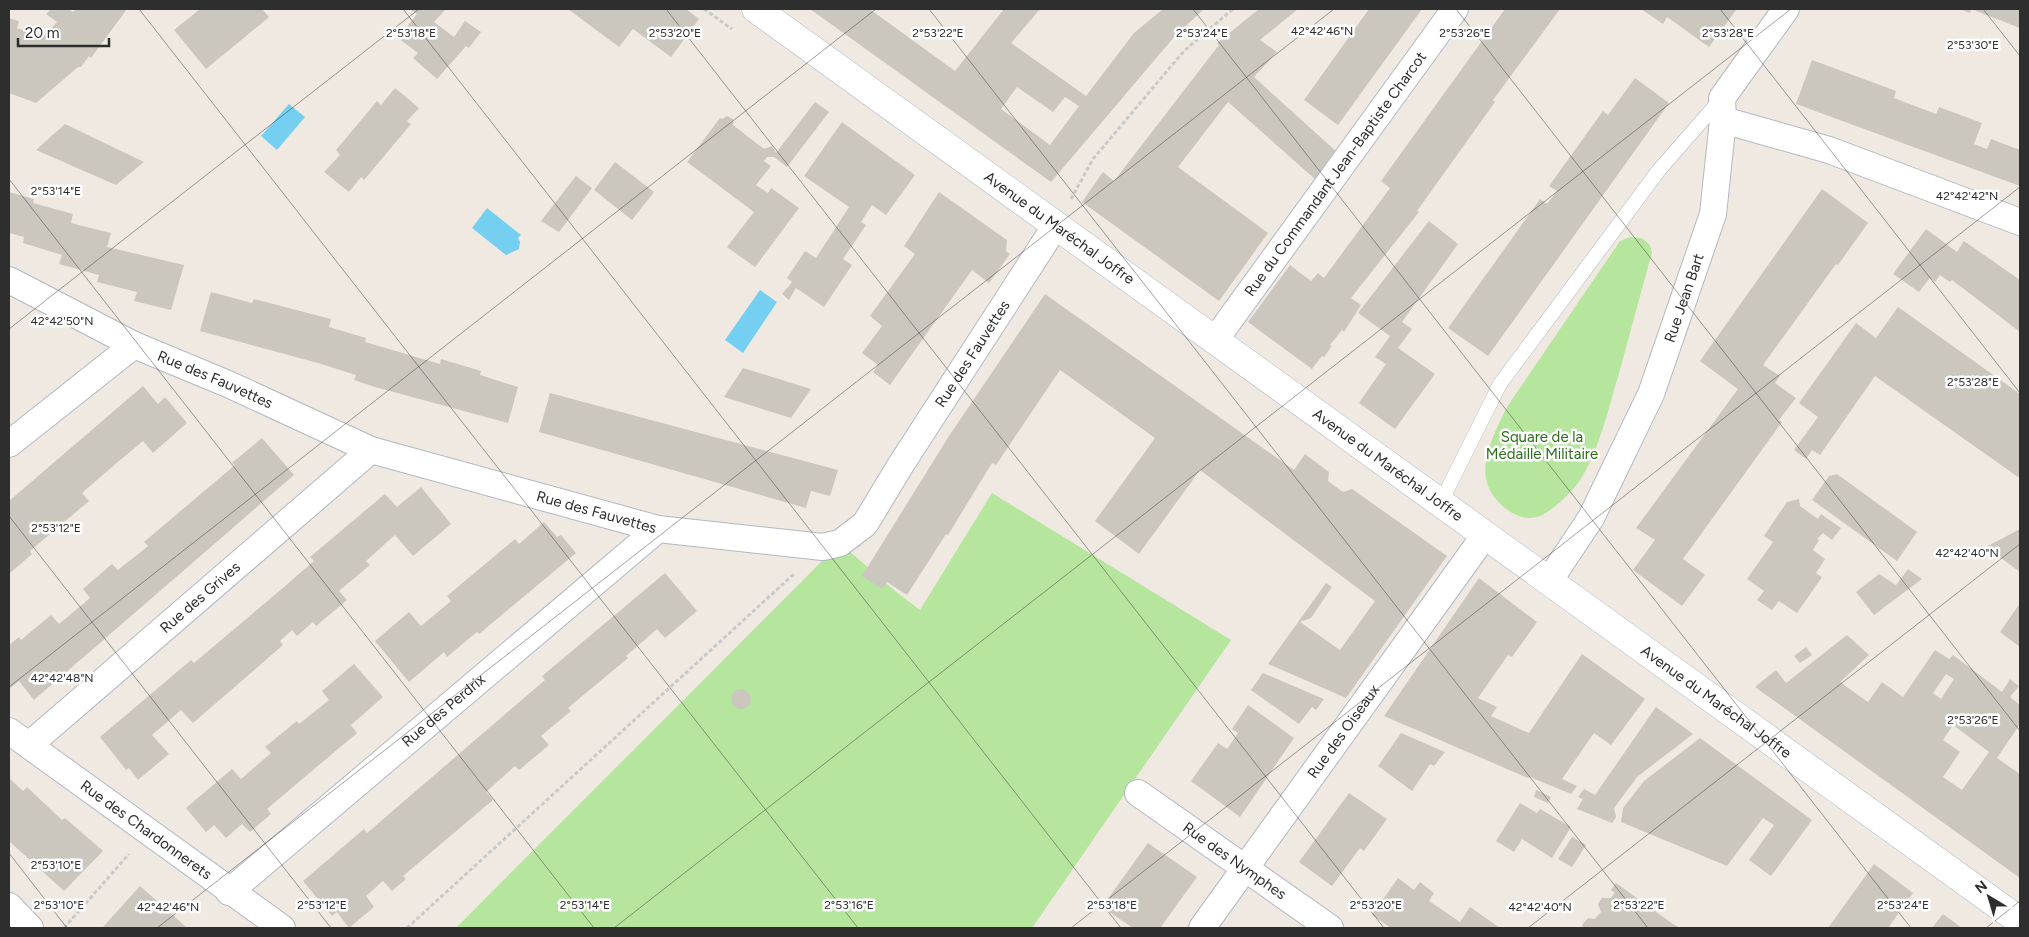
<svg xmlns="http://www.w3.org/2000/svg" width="2029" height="937" font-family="Figtree,sans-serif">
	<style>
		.green { fill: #b6e59e }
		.water { fill: #75cff0 }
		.building { fill: #cbc7bf; fill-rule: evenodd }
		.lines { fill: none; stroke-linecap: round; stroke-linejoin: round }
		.lane-casing { stroke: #b4b7c1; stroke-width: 15 }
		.street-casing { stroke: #b4b7c1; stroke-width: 28 }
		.secondary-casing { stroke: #b4b7c1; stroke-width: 29 }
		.path { stroke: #c9c9c9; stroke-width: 3; stroke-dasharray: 4 2.5; stroke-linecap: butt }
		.lane { stroke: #fff; stroke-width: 14 }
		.street { stroke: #fff; stroke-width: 26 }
		.secondary { stroke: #fff; stroke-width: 28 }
		.ticks { fill: none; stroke: #2e2e2e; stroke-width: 1; stroke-opacity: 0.45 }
		.labels { text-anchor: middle; stroke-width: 5; stroke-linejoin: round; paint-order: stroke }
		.street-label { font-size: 15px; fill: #2e2e2e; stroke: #fff }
		.park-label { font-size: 15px; fill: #2c6e1b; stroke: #fff }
		.ticks-label { font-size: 12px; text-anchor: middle; fill: #2e2e2e; stroke: #fff; stroke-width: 5; stroke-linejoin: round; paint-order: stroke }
	</style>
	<rect width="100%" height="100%" fill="#efe9e1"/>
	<path class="green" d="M1630,237L1641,238L1649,244L1652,252C1641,293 1630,333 1619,373C1609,406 1597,460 1575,487C1567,496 1551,512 1540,516C1517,525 1490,500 1486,479C1482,456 1497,427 1507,407L1620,241Z
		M992,493L1231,640L1032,928H456L840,543L895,591L920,610Z"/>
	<path class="water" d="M289,104L305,117L277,150L261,136Z
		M487,208L521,235L518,238L520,242L519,249L506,255L472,228Z
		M760,290L777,302L743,353L725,340Z"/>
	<path class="building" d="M51,9H68L73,12L76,9H127L91,58L89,56L81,67H78L36,103L9,93V18L19,21L17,28L42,37L39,41L57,22L46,14Z
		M200,9H262L269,17L206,69L174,30Z
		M410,9H446L434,22L454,37L465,21L481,32L469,48L466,46L437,79L413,58L418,53L398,38L417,14Z
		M568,9H686L699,19L671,57L633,29L619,47Z
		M810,9H872L871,10L955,71L1004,9H1040L1011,43L1086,96L1134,33L1163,9H1204L1175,36L1051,182ZM1017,87L1053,112L1065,97L1079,106L1050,145L1001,109Z
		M1259,9H1298L1260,40L1277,52L1254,77L1339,154L1316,180L1228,102L1178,167L1268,233L1219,301L1082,202L1103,172L1114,181L1219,45L1217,43Z
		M1369,9H1422L1338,125L1304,100Z
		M1505,9H1560L1493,100L1495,102L1417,211L1419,212L1351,298L1361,305L1344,332L1342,330L1330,345L1332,346L1324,357L1322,356L1312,369L1248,322L1290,265L1311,281L1318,273L1324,278L1390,188L1381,181Z
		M1641,9H1734L1736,10L1709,47L1667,17L1663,24Z
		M1959,9H2020V28L1971,9L1970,13Z
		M1812,60L1896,91L1894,98L1936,114L1939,107L1982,123L1974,144L1987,149L1991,139L2020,150V186L1796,104Z
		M1635,78L1669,103L1488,356L1448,328L1540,199L1547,204L1557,191L1549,186L1603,111L1608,115Z
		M395,88L419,108L407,121L411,124L364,180L361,177L349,192L324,172L340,155L336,150L377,101L381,105Z
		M815,102L829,112L787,167L774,157H767L764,161L771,166L756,185L768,193L771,188L799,208L755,267L727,247L754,212L687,162L720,118L722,119L727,116L733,119V125L764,149L772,146L776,153Z
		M842,122L915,175L886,215L872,205L861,222L866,225L843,259L852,265L824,307L796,288L789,300L782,294L792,282L787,278L805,251L816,258L849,207L804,176Z
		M65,124L144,162L116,185L36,150Z
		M615,162L654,192L632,220L594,190Z
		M576,176L592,188L559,232L541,221Z
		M1822,189L1868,223L1838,265L1836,264L1763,365L1780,376L1775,383L1796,398L1779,420L1782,422L1683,559L1705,575L1682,606L1633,570L1655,540L1636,528L1738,389L1700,361Z
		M9,192L34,199L33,203L73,214L71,223L111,233L107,247L184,265L171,310L134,301L137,292L97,282L99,275L59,264L62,255L23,243L24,237L9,233Z
		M939,192L1007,240L1006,251L1010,254L989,283L972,270L890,385L873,372L878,365L862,353L882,326L870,316L915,254L904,246Z
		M1429,221L1458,244L1402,322L1412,329L1398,348L1435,374L1395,429L1359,403L1386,364L1375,357L1390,336L1358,313Z
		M1926,229L1957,252L1964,241L2020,280V332L1952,280L1950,282L1940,275L1935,282L1930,278L1919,292L1893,274Z
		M211,292L252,303L254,299L331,319L329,327L366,338L365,342L440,364L441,359L481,371L480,375L518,387L508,423L375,387L354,380L356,375L318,363L200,331Z
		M1045,294L1294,470L1305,454L1329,472L1328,481L1343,492L1352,489L1447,556L1346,698L1268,664L1326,583L1332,587L1311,618L1300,622L1340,650L1375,601L1200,470L1139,554L1095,521L1155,438L1060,370L996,465L992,463L948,535L946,534L907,595L887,582L882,589L862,576L949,436Z
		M1898,307L2020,394V474L2018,477L1875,376L1820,455L1812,450L1806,459L1794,450L1818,417L1799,403L1856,323L1876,338Z
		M743,368L811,389L791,418L724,397Z
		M143,386L158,404L165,397L187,423L153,453L143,441L112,467L82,493L89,501L30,551L32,554L9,574V501Z
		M550,393L838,470L830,496L811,491L806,508L539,432Z
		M262,438L294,475L34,700L19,681L9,689V645L19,637L21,640L51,615L59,624L90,598L83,589L112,564L118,570L148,546L144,542L235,465L232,463Z
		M1837,474L1917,532L1897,561L1812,500L1829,476Z
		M421,487L451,524L413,556L395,535L366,561L370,565L339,591L347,600L316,626L313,622L297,636L292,630L280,641L283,645L193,723L181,710L152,735L169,754L138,780L129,768L126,770L100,737L191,660L194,663L284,587L314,561L310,557L385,494L397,507Z
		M1799,499L1800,506L1818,519L1821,514L1841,528L1832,540L1823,533L1817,539L1819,540L1813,550L1825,559L1816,573L1822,577L1797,613L1779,601L1772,610L1757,600L1764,591L1747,579L1773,542L1764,536L1787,502Z
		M544,522L557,537L561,535L576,553L479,634L477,632L447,657L444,652L409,682L375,641L409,612L421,626L451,601L447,596L515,539L519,544Z
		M2020,529V572L1986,547Z
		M1908,569L1922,579L1874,615L1856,592L1879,574L1896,585Z
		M665,573L697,611L665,638L657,629L626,656L628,658L568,708L571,711L541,736L549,745L519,770L515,766L486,792L493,800L403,876L406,879L392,891L383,881L366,896L374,907L349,928L337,912L332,916L303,881L364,829L367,833L410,796L545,680L542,676Z
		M1479,578L1537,622L1512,657L1508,655L1478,698L1497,707L1491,716L1529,733L1582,654L1645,699L1611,745L1594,733L1562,779L1577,786L1571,794L1530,777L1528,778L1384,716Z
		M2020,603V647L2000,632Z
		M1847,635L1869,655L1840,682L1868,702L1882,682L1903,697L1935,650L1949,659L1953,655L2002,692L2010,679L2019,686L2010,697L2020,705V724L1997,758L2020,774V878L1755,687L1776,670L1786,683ZM1946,674L1954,679L1941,699L1933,693ZM1953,725L1989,752L1962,790L1943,777L1960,752L1943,740Z
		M1806,647L1812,655L1800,663L1794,656Z
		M354,664L383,697L351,725L357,733L267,809L271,814L250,832L242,824L226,838L214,825L206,832L186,808L232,769L241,779L271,753L265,747L297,721L299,724L329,700L322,691Z
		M1263,673L1324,699L1316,710L1312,707L1299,724L1251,690Z
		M731 699a10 10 0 1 1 20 0a10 10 0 1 1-20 0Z
		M1248,705L1294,738L1240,817L1191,781L1218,743L1227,749L1238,733L1232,729Z
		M1656,707L1693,734L1637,777L1614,808L1616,817L1612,823L1577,809L1583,799L1578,797L1584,789L1595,795Z
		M1401,733L1445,752L1434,766L1430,764L1412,791L1378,766Z
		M1700,738L1812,820L1771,876L1749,860L1774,825L1763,818L1727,866L1621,822L1623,808L1644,781Z
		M9,778L23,791L27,787L62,820L65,818L103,851L64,891L9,841Z
		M1536,790L1551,797L1548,803L1534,797Z
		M1349,793L1387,819L1364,851L1360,848L1332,886L1299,862Z
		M1520,803L1537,813L1540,809L1571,827L1552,858L1522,839L1514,852L1496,841Z
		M1572,837L1586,845L1572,867L1558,859Z
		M1148,843L1197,877L1160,928H1133L1102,907Z
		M1874,864L1913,893L1888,928H1828Z
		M1398,878L1414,890L1420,882L1434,893L1429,901L1460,922L1470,907L1500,928H1391L1372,915Z
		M1616,883L1673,924L1680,928H1583L1582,925L1588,918L1595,919L1601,912L1598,904L1602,898H1611L1615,893L1611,890Z
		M140,886L175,917L187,928L103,927Z
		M1943,914L1962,928H1932Z"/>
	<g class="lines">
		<defs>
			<path id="lane" d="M1441,502L1500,384L1659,170L1722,98"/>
			<g id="street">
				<path d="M1723,120L1829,150L2020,222"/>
				<path id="s1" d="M9,280L134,345L228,384L371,450L658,529L823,547L840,543L865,524L900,466L1056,225"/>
				<path id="s2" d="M1215,340L1455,9"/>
				<path d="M9,444L134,345"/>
				<path id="s3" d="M1549,581L1591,518L1651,394L1713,214L1723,120L1722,98L1786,9"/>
				<path id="s4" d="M9,731L282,928"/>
				<path id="s5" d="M29,745L371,450"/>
				<path id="s6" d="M1138,793L1330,928"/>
				<path id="s7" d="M229,892L658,529"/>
				<path d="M9,906L30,928"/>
				<path id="s8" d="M1202,928L1485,535"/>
			</g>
			<g id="secondary">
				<path id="s9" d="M756,9L2020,921"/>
			</g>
		</defs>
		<use href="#lane" class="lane-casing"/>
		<use href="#street" class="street-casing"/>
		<use href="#secondary" class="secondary-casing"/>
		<path class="path" d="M704,9L732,29
			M1071,199L1093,159L1184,51L1233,9
			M64,928L129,854
			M407,928L795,573"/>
		<use href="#lane" class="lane"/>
		<use href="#street" class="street"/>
		<use href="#secondary" class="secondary"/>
	</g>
	<path class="ticks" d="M139,9L858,928M403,9L1121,928M666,9L1384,928M929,9L1648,928M1193,9L1911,928M1456,9L2020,731M1720,9L2020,393M1983,9L2020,56M9,179L594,928M9,329L419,9M9,516L331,928M9,687L876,9M9,853L67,928M157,928L1334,9M614,928L1791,9M1071,928L2020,187M1528,928L2020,544M1986,928L2020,901"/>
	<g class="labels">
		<g class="street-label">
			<text dy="5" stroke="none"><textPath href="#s2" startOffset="205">Rue du Commandant Jean-Baptiste Charcot</textPath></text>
			<text dy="5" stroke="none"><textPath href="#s9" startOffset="374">Avenue du Maréchal Joffre</textPath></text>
			<text dy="5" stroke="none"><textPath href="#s3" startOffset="315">Rue Jean Bart</textPath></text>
			<text dy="5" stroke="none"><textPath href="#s1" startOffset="1114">Rue des Fauvettes</textPath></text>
			<text dy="5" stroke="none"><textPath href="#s1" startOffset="229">Rue des Fauvettes</textPath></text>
			<text dy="5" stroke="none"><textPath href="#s9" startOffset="779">Avenue du Maréchal Joffre</textPath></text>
			<text dy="5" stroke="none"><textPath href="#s1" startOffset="634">Rue des Fauvettes</textPath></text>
			<text dy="5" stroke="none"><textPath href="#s5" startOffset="226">Rue des Grives</textPath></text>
			<text dy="5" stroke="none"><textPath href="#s9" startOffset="1184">Avenue du Maréchal Joffre</textPath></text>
			<text dy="5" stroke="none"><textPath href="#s7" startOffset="281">Rue des Perdrix</textPath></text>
			<text dy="5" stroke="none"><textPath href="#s8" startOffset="242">Rue des Oiseaux</textPath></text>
			<text dy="5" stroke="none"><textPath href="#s4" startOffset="169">Rue des Chardonnerets</textPath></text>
			<text dy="5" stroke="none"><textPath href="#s6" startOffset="118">Rue des Nymphes</textPath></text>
		</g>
		<g class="park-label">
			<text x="1542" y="442">Square de la<tspan x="1542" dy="17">Médaille Militaire</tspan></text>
		</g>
	</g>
	<g class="ticks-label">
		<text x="1322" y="35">42°42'46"N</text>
		<text x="675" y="37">2°53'20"E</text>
		<text x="411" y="37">2°53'18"E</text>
		<text x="938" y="37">2°53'22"E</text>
		<text x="1202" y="37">2°53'24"E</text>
		<text x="1465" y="37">2°53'26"E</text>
		<text x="1728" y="37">2°53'28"E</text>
		<text x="1973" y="49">2°53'30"E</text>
		<text x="56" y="195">2°53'14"E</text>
		<text x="1967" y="200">42°42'42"N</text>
		<text x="62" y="325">42°42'50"N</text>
		<text x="1973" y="386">2°53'28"E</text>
		<text x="56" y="532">2°53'12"E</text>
		<text x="1967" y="557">42°42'40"N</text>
		<text x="62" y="682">42°42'48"N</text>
		<text x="1973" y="724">2°53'26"E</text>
		<text x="56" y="869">2°53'10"E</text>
		<text x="59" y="909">2°53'10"E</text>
		<text x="322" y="909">2°53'12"E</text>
		<text x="585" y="909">2°53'14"E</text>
		<text x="849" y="909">2°53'16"E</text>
		<text x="1112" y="909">2°53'18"E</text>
		<text x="1376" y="909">2°53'20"E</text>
		<text x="1639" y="909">2°53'22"E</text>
		<text x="1903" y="909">2°53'24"E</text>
		<text x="168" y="911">42°42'46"N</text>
		<text x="1540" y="911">42°42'40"N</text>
	</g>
	<rect width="2029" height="937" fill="none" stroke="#2e2e2e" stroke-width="20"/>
	<g transform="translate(1989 897) rotate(322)" stroke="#ffffff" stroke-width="4" paint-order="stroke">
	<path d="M0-4L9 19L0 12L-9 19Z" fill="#2e2e2e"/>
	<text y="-8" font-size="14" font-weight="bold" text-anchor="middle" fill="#2e2e2e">N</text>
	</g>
	<path d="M18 38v8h91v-8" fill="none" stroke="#2e2e2e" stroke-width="2.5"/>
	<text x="25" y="38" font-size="15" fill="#2e2e2e" stroke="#ffffff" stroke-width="4" paint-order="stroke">20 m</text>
</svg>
